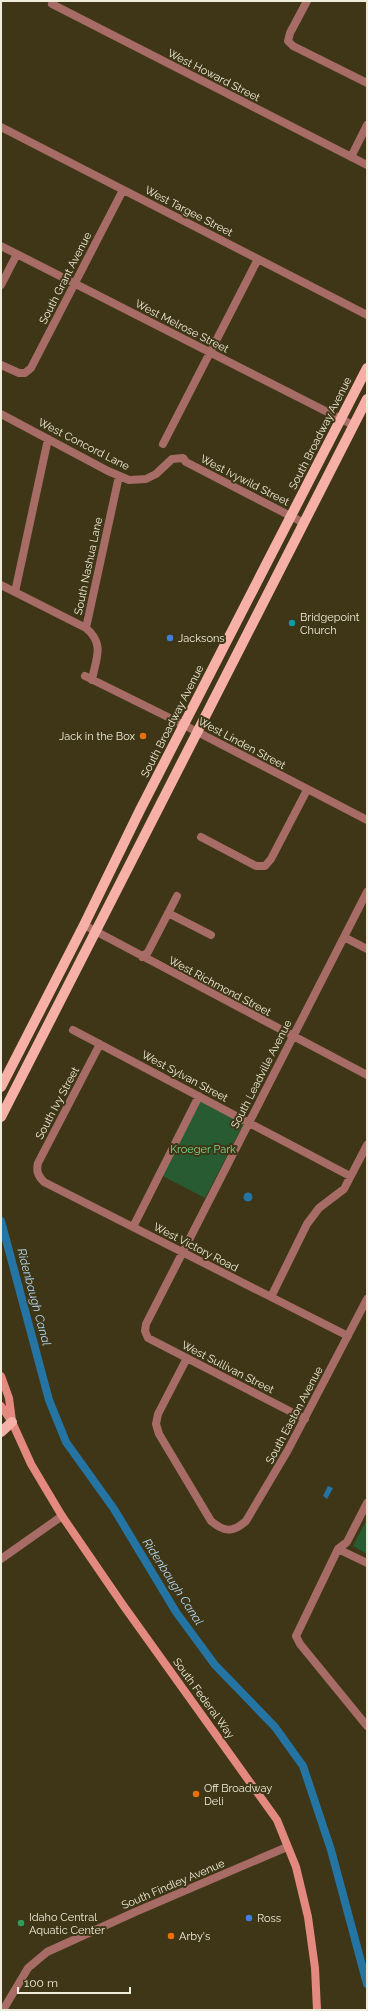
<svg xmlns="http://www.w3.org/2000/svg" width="368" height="2011" font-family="Raleway,sans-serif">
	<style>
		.green { fill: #295b33 }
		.water { fill: #2474a4 }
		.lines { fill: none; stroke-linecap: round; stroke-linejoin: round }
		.canal { stroke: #2474a4; stroke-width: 8 }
		.minor { stroke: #a66c65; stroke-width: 8 }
		.tertiary { stroke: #a66c65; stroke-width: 8 }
		.secondary { stroke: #e4897f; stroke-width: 8 }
		.primary { stroke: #f7b0a7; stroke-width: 10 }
		.culture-dot { fill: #0f9aa8; stroke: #3e3616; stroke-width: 1.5 }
		.shop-dot { fill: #3f7fe0; stroke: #3e3616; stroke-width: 1.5 }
		.food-dot { fill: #e8710a; stroke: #3e3616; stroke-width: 1.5 }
		.leisure-dot { fill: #2e9e5b; stroke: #3e3616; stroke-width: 1.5 }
		.labels { text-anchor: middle; stroke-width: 4; stroke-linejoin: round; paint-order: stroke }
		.street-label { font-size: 11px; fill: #f0ecda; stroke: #3e3616 }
		.poi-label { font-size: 11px; fill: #f0ecda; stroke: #3e3616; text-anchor: start }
		.park-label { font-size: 11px; fill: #7fd98f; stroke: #3e3616 }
		.water-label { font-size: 12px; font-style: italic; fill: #b5daf6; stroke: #3e3616 }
	</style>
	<rect width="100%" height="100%" fill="#3e3616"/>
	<path class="green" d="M200,1100L244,1123L205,1198L161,1175Z
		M367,1519V1554L353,1546Z"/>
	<path class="water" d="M243.5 1197a4.5 4.5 0 1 1 9 0a4.5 4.5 0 1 1-9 0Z
		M328,1486L333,1488L327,1499L323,1496Z"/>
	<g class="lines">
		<path class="canal" d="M1,1221L49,1400L66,1442L114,1509L176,1612L215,1665L275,1727L303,1766L331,1850L367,1984"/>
		<path class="minor" d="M54,1L52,4L367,165
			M307,1L290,33L288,41L293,46L367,83
			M1,127L367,315
			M351,157L367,125
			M1,246L353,425
			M1,285L17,254
			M1,365L19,373H25L31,368L123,190
			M1,414L108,471L129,480L146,479L156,474L172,459L183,458L186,462L304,523
			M163,444L258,259
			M1,585L86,628
			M15,592L48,439
			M85,676L184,725
			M92,680C96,658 105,644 86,628L119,476
			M201,837L256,866H265L271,859L307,790
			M168,913L211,935
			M84,925L367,1075
			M344,937L367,949
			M142,957L148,952L177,896
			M73,1030L350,1176
			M100,1044L38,1163C36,1171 38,1176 44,1182L348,1336
			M133,1227L199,1096
			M271,1297L307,1224L319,1208L344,1189L367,1145
			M187,1358L158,1414L156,1424L159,1434L211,1521C224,1532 233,1533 246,1521L288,1450L367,1299
			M305,1419L148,1338L145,1331L146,1324L367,892
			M367,1503L347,1542L338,1549L296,1636L300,1644L367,1726
			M338,1549L367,1563
			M1,1559L62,1516"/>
		<path class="tertiary" d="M184,725L367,820
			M3,2010L28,1968L47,1952L135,1912L287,1847"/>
		<path class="secondary" d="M1,1376L9,1398L12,1421
			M1,1406L12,1422L31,1464L62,1516L123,1605L277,1820L296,1867L308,1917L315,1968L317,2010"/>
		<path class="primary" d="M1,1087L84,925L140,810L367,368
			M1,1117L367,399
			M1,1432L12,1422"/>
	</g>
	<circle class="culture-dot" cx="292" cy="623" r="4"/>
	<g class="shop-dot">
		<circle cx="170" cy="638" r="4"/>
		<circle cx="249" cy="1918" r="4"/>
	</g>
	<g class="food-dot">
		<circle cx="143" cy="736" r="4"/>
		<circle cx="196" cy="1794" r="4"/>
		<circle cx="171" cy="1936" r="4"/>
	</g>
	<circle class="leisure-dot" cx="21" cy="1923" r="4"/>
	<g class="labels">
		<g class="street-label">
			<text transform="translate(214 75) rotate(27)" y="4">West Howard Street</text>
			<text transform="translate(189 211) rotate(27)" y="4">West Targee Street</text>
			<text transform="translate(65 278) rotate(-63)" y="4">South Grant Avenue</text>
			<text transform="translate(182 326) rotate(27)" y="4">West Melrose Street</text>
			<text transform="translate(320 433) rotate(-63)" y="4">South Broadway Avenue</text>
			<text transform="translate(84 444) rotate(27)" y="4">West Concord Lane</text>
			<text transform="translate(245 480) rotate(27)" y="4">West Ivywild Street</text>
			<text transform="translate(88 566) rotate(-78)" y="4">South Nashua Lane</text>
			<text transform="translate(172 721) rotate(-63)" y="4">South Broadway Avenue</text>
			<text transform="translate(242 743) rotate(28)" y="4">West Linden Street</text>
			<text transform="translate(220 986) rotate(28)" y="4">West Richmond Street</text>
			<text transform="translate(261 1074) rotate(-63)" y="4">South Leadville Avenue</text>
			<text transform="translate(185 1076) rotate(28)" y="4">West Sylvan Street</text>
			<text transform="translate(57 1103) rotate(-62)" y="4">South Ivy Street</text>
			<text transform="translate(196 1247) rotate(27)" y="4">West Victory Road</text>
			<text transform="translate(228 1367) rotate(27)" y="4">West Sullivan Street</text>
			<text transform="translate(294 1415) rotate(-62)" y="4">South Easton Avenue</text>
			<text transform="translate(204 1698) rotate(54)" y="4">South Federal Way</text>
			<text transform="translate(173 1884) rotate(-23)" y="4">South Findley Avenue</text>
		</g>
		<g class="poi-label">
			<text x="300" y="621">Bridgepoint<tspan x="300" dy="13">Church</tspan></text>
			<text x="178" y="642">Jacksons</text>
			<text x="135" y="740" text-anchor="end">Jack in the Box</text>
			<text x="204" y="1792">Off Broadway<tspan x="204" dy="13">Deli</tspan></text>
			<text x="29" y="1921">Idaho Central<tspan x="29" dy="13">Aquatic Center</tspan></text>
			<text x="257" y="1922">Ross</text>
			<text x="179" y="1940">Arby's</text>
		</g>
		<g class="park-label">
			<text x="203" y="1153">Kroeger Park</text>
		</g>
		<g class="water-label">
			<text transform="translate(34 1297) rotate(75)" y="4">Ridenbaugh Canal</text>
			<text transform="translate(173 1582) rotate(57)" y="4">Ridenbaugh Canal</text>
		</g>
	</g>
	<rect width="368" height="2011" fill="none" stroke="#f0ecda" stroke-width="4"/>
	<path d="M18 1987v6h112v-6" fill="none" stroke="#f0ecda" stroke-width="2"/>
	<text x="24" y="1987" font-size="12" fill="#f0ecda" stroke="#3e3616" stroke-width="3" paint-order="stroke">100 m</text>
</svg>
